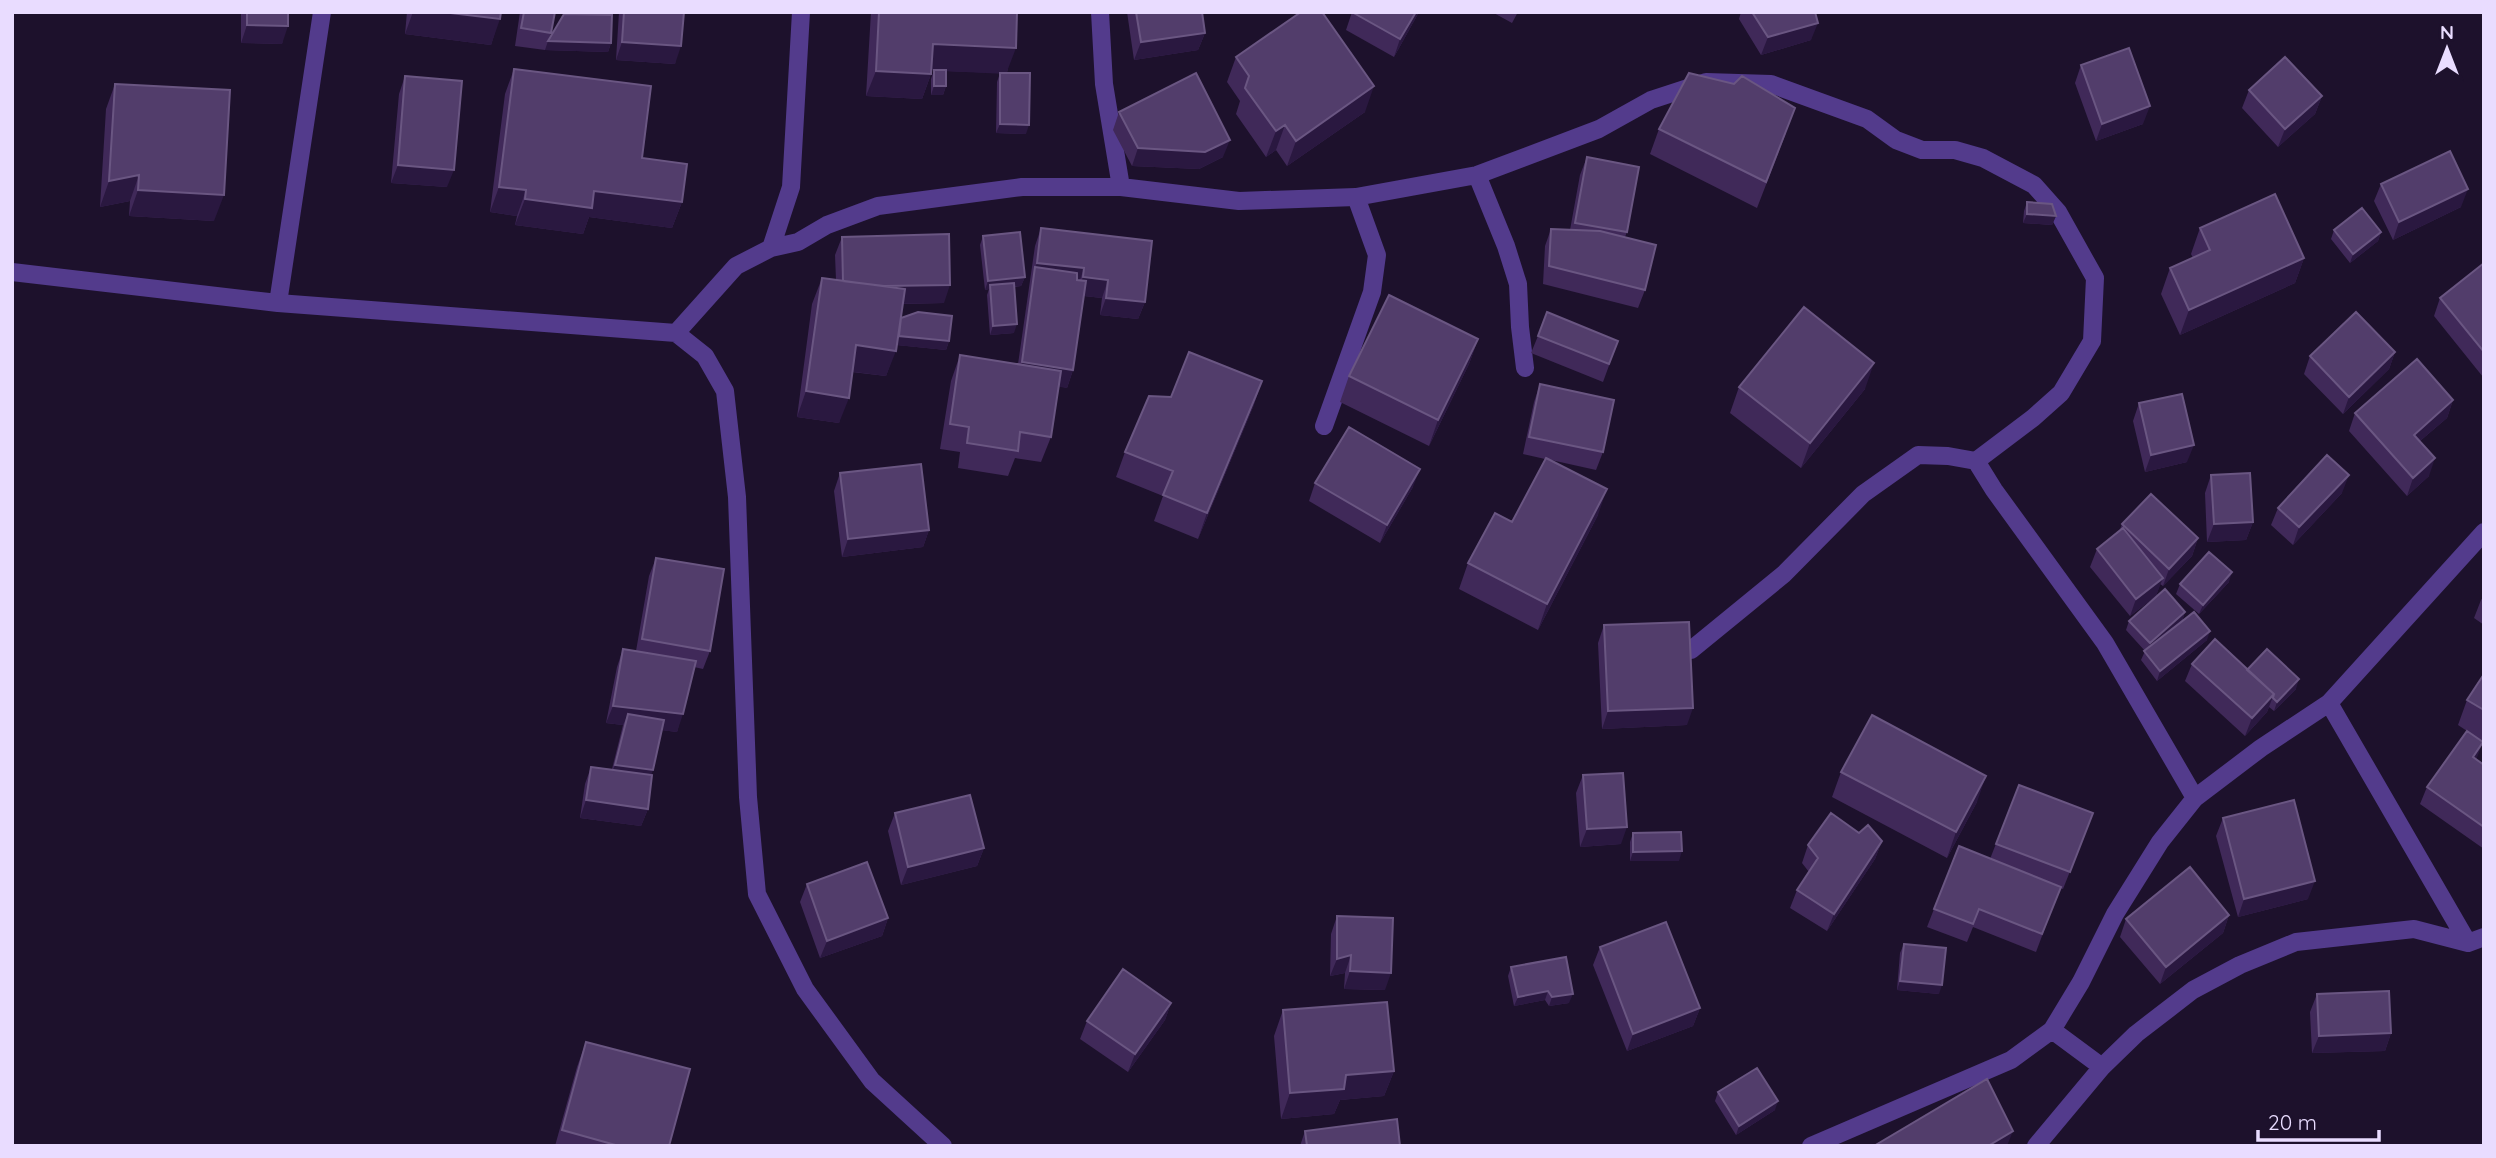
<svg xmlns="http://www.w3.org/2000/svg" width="2496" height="1158" font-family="Quicksand,sans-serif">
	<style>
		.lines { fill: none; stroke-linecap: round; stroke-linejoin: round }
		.minor { stroke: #533b8c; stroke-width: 18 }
		.wall { fill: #402959 }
		.shaded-wall { fill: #2a1840 }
		.building { fill: #523d6b; stroke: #6a5682; stroke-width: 2 }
	</style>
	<rect width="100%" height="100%" fill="#1d112c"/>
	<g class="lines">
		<path class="minor" d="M1100,12L1104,84L1121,187
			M1477,175L1506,246L1518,284L1520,327L1525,368
			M771,248L791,187L801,12
			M12,272L278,303L676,333L736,266L771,248L798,242L827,225L878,206L1022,187H1121L1239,201L1356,197L1477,175L1599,129L1651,100L1706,82L1771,84L1867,119L1896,140L1922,150H1955L1983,158L2034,185L2058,212L2095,278L2092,341L2061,393L2033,418L1976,461
			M278,303L322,12
			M676,333L705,356L725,391L737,497L748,797L757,894L805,989L872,1081L943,1146
			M1324,426L1372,292L1377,255L1356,197
			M1691,650L1784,574L1863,494L1918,455L1948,456L1976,461L1994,490L2105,643L2195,798
			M2329,703L2468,943
			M2052,1030L2081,982L2115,914L2160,842L2195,798L2261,748L2329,703L2484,532
			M1811,1146L2011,1060L2052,1030L2102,1067L2136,1034L2193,990L2240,965L2296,942L2414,929L2468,943L2484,937
			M2036,1146L2102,1067"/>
	</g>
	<path class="wall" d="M241,12H288L282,44L241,43Z
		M407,12H501L491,45L405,34Z
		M520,12H555L551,33L548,41L611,43L608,52L545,50L515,46Z
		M619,12H684L675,64L616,60Z
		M871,12H1017L1007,73L1026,134L996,133L997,82L1000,73L946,71V86L943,95H931V79L934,70H932L931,74L922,99L866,96Z
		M1127,12H1202L1205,33L1198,50L1134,60Z
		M1352,12H1419L1394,57L1346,30Z
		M1492,12H1518L1512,23Z
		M1741,12H1815L1811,40L1761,55L1739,19Z
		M1236,57L1365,112L1287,166L1276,150L1266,157L1236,114L1240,101L1227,82Z
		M2081,65L2143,124L2096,141L2075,83Z
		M514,69L642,158L682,202L672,228L589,217L583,234L515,225L517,216L490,212L505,94Z
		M405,76L447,187L391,183L399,94Z
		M115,84L214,221L129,216L130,201L100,207L106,109Z
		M2249,90L2322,96L2315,114L2278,147L2242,108Z
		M1119,112L1223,157L1199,169L1132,166L1113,130Z
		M1659,129L1786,133L1757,208L1650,154Z
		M1587,157L1627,232L1625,237L1645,290L1638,308L1543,284L1545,246L1551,229L1570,230L1580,175Z
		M2381,184L2461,207L2393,240L2374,201Z
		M2027,202L2056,216L2052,225L2023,223L2024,211Z
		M1041,228L1145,302L1138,319L1100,315L1102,298L1084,296L1073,370L1067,388L1059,386L1051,437L1041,462L1015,458L1008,476L958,468L960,452L940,449L951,381L960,355L1018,364L1035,246Z
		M2200,228L2304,258L2295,283L2180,335L2161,294L2170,268L2193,258L2191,254Z
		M2334,230L2381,232L2378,241L2350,263L2331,239Z
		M983,236L1025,277L1021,286L1015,287L1014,333L990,335L987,295L989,289L985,290L980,245Z
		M842,237L944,303L902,304L900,322L949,341L946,350L897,345L886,376L852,372L839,423L797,417L812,304L822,278L836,280L835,255Z
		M2484,263V376L2483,377L2434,316L2440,298Z
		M1538,336L1618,341L1603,382L1531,353Z
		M1478,339L1469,364L1429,446L1340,402L1349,376Z
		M2395,352L2389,369L2343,414L2304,374L2310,356Z
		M1262,381L1253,407L1198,539L1154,521L1163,496L1116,477L1125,452L1171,397Z
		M1540,384L1603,452L1596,470L1551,460L1598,515L1538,630L1459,589L1468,563L1512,522L1545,459L1523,454L1534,402Z
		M1739,387L1865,389L1801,468L1730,413Z
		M2453,400L2447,418L2420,441L2429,476L2407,496L2349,431L2355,413Z
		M2139,403L2187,462L2145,472L2133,421Z
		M840,473L929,530L923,547L842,557L834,491Z
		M2211,475L2253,522L2246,540L2207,542L2205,493Z
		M1315,483L1413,487L1380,543L1309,501Z
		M2342,493L2293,545L2271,525L2278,508Z
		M2122,524L2198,538L2192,556L2163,586L2160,584L2156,596L2130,616L2090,567L2097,549L2119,532Z
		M656,558L710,651L703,669L694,667L677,732L662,730L651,775L648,809L641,826L580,818L585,784L591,767L612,769L623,725L606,723L617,667L623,649L636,651L649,576Z
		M2229,582L2199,614L2176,594L2180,584Z
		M2484,596V625L2474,618L2481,600Z
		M2185,612L2182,621L2207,640L2157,681L2141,660L2145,651L2126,630L2129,621Z
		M1604,625L1687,725L1602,729L1598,643Z
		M2192,664L2247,670L2296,689L2274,711L2269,707L2267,712L2245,736L2185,681Z
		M2484,674V742L2467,731L2476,760L2483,765L2484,762V849L2420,804L2427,787L2467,731L2458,725L2467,700Z
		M1841,772L1977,802L1947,858L1832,797Z
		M1583,775L1621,844L1580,847L1576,793Z
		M2019,785L2086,831L2063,889L2060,888L2036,952L1973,927L1967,942L1927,927L1934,909L1990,859Z
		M895,813L984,848L977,866L901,885L888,831Z
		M2223,818L2308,899L2238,917L2216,836Z
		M1633,833L1679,861H1630V842Z
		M1882,841L1875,859L1827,931L1790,908L1797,890L1809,872L1802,863L1808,845Z
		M807,884L888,918L882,936L820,958L800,902Z
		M2229,915L2223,933L2160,984L2120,937L2126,919Z
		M1337,916L1385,990L1344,989L1345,973L1330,976L1331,934Z
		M1904,944L1939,994L1897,990L1900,953Z
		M1600,947L1700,1008L1693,1026L1627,1051L1593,965Z
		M1511,967L1569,1003L1549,1006L1545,1000L1514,1006L1508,976Z
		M2317,994L2391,1033L2385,1051L2312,1053L2310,1012Z
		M1171,1003L1165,1020L1128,1072L1080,1039L1087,1021Z
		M1283,1010L1394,1071L1384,1096L1340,1100L1334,1114L1281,1119L1274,1036Z
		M586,1042L669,1146H555L577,1067Z
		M1718,1092L1775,1110L1736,1135L1715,1101Z
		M1305,1131L1400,1146H1300Z"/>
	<path class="shaded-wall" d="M413,12H442L500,19L491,45L405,34Z
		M1416,12H1419L1394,57L1400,39Z
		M1818,23L1811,40L1761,55L1768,37Z
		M247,25L288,26L282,44L241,43Z
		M1205,33L1198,50L1134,60L1141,42Z
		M548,41L611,43L608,52L545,50Z
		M622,42L681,46L675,64L616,60Z
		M933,44L1016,48L1006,74L924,70Z
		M876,71L931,74L922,99L866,96Z
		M934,86H946L943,95H931Z
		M1374,86L1365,112L1287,166L1296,141Z
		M2322,96L2315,114L2278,147L2285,129Z
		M2150,106L2143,124L2096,141L2102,124Z
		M1000,124L1029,125L1026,134L996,133Z
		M1285,125L1276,150L1266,157L1276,131Z
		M1230,140L1223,157L1199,169L1132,166L1138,148Z
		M398,165L454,170L447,187L391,183Z
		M139,175L130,201L100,207L109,181Z
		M499,187L526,190L517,216L490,212Z
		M2468,189L2461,207L2393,240L2399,222Z
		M138,190L224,195L214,221L129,216Z
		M594,191L682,202L672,228L589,217L583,234L515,225L525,199Z
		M2027,214L2056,216L2052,225L2023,223Z
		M2381,232L2378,241L2350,263L2353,254Z
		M2304,258L2295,283L2180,335L2189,310Z
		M1037,263L1084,268L1078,286L1035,269Z
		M1025,277L1021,286L990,289V285L989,289L985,290L988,281Z
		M1083,277L1108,280L1102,298L1076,295Z
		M950,285L944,303L837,305L843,287Z
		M1106,298L1145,302L1138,319L1100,315Z
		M1017,324L1014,333L990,335L993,326Z
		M899,336L949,341L946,350L896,345Z
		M1478,339L1469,364L1429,446L1438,420Z
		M856,345L896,351L886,376L847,371Z
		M2395,352L2389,369L2343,414L2349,397Z
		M1022,362L1073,370L1067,388L1016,380Z
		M1874,363L1865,389L1801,468L1810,443Z
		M1262,381L1253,407L1198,539L1207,513Z
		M806,391L849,398L839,423L797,417Z
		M2453,400L2447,418L2407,452L2414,435Z
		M2194,445L2187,462L2145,472L2151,455Z
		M2435,458L2429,476L2407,496L2413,478Z
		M1420,469L1413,487L1380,543L1387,525Z
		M2349,475L2342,493L2293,545L2299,527Z
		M1607,489L1598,515L1538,630L1547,604Z
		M2253,522L2246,540L2207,542L2214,524Z
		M929,530L923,547L842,557L848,539Z
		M2198,538L2192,556L2163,586L2169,569Z
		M2232,572L2229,582L2199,614L2203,605Z
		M2163,578L2156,596L2130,616L2136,599Z
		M2185,612L2182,621L2147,652L2150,643Z
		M2210,631L2207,640L2157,681L2160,671Z
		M2299,679L2296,689L2274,711L2277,702Z
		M2274,694L2267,712L2245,736L2252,718Z
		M613,706L683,714L677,732L625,726L628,714L623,725L606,723Z
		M1693,708L1687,725L1602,729L1608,711Z
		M2483,742L2476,760L2473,757Z
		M615,765L653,770L647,788L608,782Z
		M1986,776L1977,802L1947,858L1956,832Z
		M586,800L648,809L641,826L580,818Z
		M1627,827L1621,844L1580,847L1587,829Z
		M1882,841L1875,859L1827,931L1834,914Z
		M984,848L977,866L901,885L908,867Z
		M1682,851L1679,861H1630L1633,852Z
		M2315,881L2308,899L2238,917L2244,899Z
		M2229,915L2223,933L2160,984L2166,967Z
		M888,918L882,936L820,958L827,941Z
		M1351,955L1345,973L1330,976L1337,959Z
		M1350,971L1391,973L1385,990L1344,989Z
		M1900,981L1942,985L1939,994L1897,990Z
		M1548,991L1545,1000L1514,1006L1518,997Z
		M1573,994L1569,1003L1549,1006L1552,997Z
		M1171,1003L1165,1020L1128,1072L1135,1054Z
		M1700,1008L1693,1026L1627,1051L1633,1034Z
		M2391,1033L2385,1051L2312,1053L2319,1036Z
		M1394,1071L1384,1096L1340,1100L1334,1114L1281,1119L1290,1093L1346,1075Z
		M1778,1101L1775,1110L1736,1135L1739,1126Z
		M2013,1131L2007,1146H1988Z"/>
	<path class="building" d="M247,12H288V26L247,25Z
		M442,12H501L500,19Z
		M524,12H555L551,33L521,28Z
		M624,12H684L681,46L622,42Z
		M879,12H1017L1016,48L933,44L931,74L876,71Z
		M1136,12H1202L1205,33L1141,42Z
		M1301,12H1322L1374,86L1296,141L1285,125L1276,131L1245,88L1249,76L1236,57Z
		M1352,12H1416L1400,39Z
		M1752,12H1815L1818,23L1768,37Z
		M564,14L612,15L611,43L548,41Z
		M2129,48L2150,106L2102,124L2081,65Z
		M2285,57L2322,96L2285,129L2249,90Z
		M514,69L651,86L642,158L687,164L682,202L594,191L592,208L525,199L526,190L499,187Z
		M934,70H946V86H934Z
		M1000,73H1030L1029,125L1000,124Z
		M1196,73L1230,140L1205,152L1138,148L1119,112Z
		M1689,73L1734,84L1742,76L1795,108L1766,182L1659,129Z
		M405,76L462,81L454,170L398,165Z
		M115,84L230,90L224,195L138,190L139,175L109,181Z
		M2450,151L2468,189L2399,222L2381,184Z
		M1587,157L1639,167L1627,232L1575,223Z
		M2275,194L2304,258L2189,310L2170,268L2210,250L2200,228Z
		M2027,202L2052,204L2056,216L2027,214Z
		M2362,208L2381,232L2353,254L2334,230Z
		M1041,228L1152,241L1145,302L1106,298L1108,280L1083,277L1084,268L1037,263Z
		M1551,229L1600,231L1656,245L1645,290L1549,266Z
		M1020,232L1025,277L988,281L983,236Z
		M949,234L950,285L884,286L843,281L842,237Z
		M2484,263V352L2440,298Z
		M1035,267L1077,273V280L1086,281L1073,370L1022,362Z
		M822,278L905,289L896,351L856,345L849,398L806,391Z
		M1014,283L1017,324L993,326L990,285Z
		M1389,295L1478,339L1438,420L1349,376Z
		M1804,307L1874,363L1810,443L1739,387Z
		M918,312L952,316L949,341L899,336L901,318Z
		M1547,312L1618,341L1609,364L1538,336Z
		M2356,312L2395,352L2349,397L2310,356Z
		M1189,352L1262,381L1207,513L1163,495L1173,471L1125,452L1149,396L1171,397Z
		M960,355L1061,371L1051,437L1020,432L1018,451L967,443L969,427L950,424Z
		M2417,359L2453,400L2414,435L2435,458L2413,478L2355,413Z
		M1540,384L1614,400L1603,452L1529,437Z
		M2182,394L2194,445L2151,455L2139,403Z
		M1349,427L1420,469L1387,525L1315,483Z
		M2327,455L2349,475L2299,527L2278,508Z
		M1546,458L1607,489L1547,604L1468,563L1495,513L1512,522Z
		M921,464L929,530L848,539L840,473Z
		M2250,473L2253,522L2214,524L2211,475Z
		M2151,494L2198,538L2169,569L2122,524Z
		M2123,528L2163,578L2136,599L2097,549Z
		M2209,552L2232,572L2203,605L2180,584Z
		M656,558L724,569L710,651L642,639Z
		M2165,589L2185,612L2150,643L2129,621Z
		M2194,612L2210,631L2160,671L2144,651Z
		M1689,622L1693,708L1608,711L1604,625Z
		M2215,639L2274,694L2252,718L2192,664Z
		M623,649L696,661L683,714L613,706Z
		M2267,649L2299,679L2277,702L2273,698L2274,694L2247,670Z
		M2484,674V710L2467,700Z
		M628,714L664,720L653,770L615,765Z
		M1872,715L1986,776L1956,832L1841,772Z
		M2467,731L2483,742L2473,757L2484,765V827L2427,787Z
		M591,767L652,775L648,809L586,800Z
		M1623,773L1627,827L1587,829L1583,775Z
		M2019,785L2093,813L2070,872L1996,844Z
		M970,795L984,848L908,867L895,813Z
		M2294,800L2315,881L2244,899L2223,818Z
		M1831,813L1859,833L1868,825L1882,841L1834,914L1797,890L1818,858L1808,845Z
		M1681,832L1682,851L1633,852V833Z
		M1959,846L2061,887L2042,934L1979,909L1973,924L1934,909Z
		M867,862L888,918L827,941L807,884Z
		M2190,867L2229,915L2166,967L2126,919Z
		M1337,916L1393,918L1391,973L1350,971L1351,955L1337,959Z
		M1666,922L1700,1008L1633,1034L1600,947Z
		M1904,944L1946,948L1942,985L1900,981Z
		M1566,957L1573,994L1552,997L1548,991L1518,997L1511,967Z
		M1123,969L1171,1003L1135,1054L1087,1021Z
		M2389,991L2391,1033L2319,1036L2317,994Z
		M1387,1002L1394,1071L1346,1075L1344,1089L1290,1093L1283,1010Z
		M586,1042L690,1069L669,1146H619L562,1130Z
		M1757,1068L1778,1101L1739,1126L1718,1092Z
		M1987,1079L2013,1131L1988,1146H1874Z
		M1397,1119L1400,1146H1307L1305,1131Z"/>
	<rect width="2496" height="1158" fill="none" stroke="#e9dcff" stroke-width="28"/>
	<g transform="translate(2447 49)" stroke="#1d112c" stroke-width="5" paint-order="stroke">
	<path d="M0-5L12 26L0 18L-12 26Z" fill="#e9dcff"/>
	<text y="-10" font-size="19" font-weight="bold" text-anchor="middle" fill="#e9dcff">N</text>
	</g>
	<path d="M2258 1130v10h121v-10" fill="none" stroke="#e9dcff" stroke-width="3.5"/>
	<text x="2268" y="1130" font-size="21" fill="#e9dcff" stroke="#1d112c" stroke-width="5" paint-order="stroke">20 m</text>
</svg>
